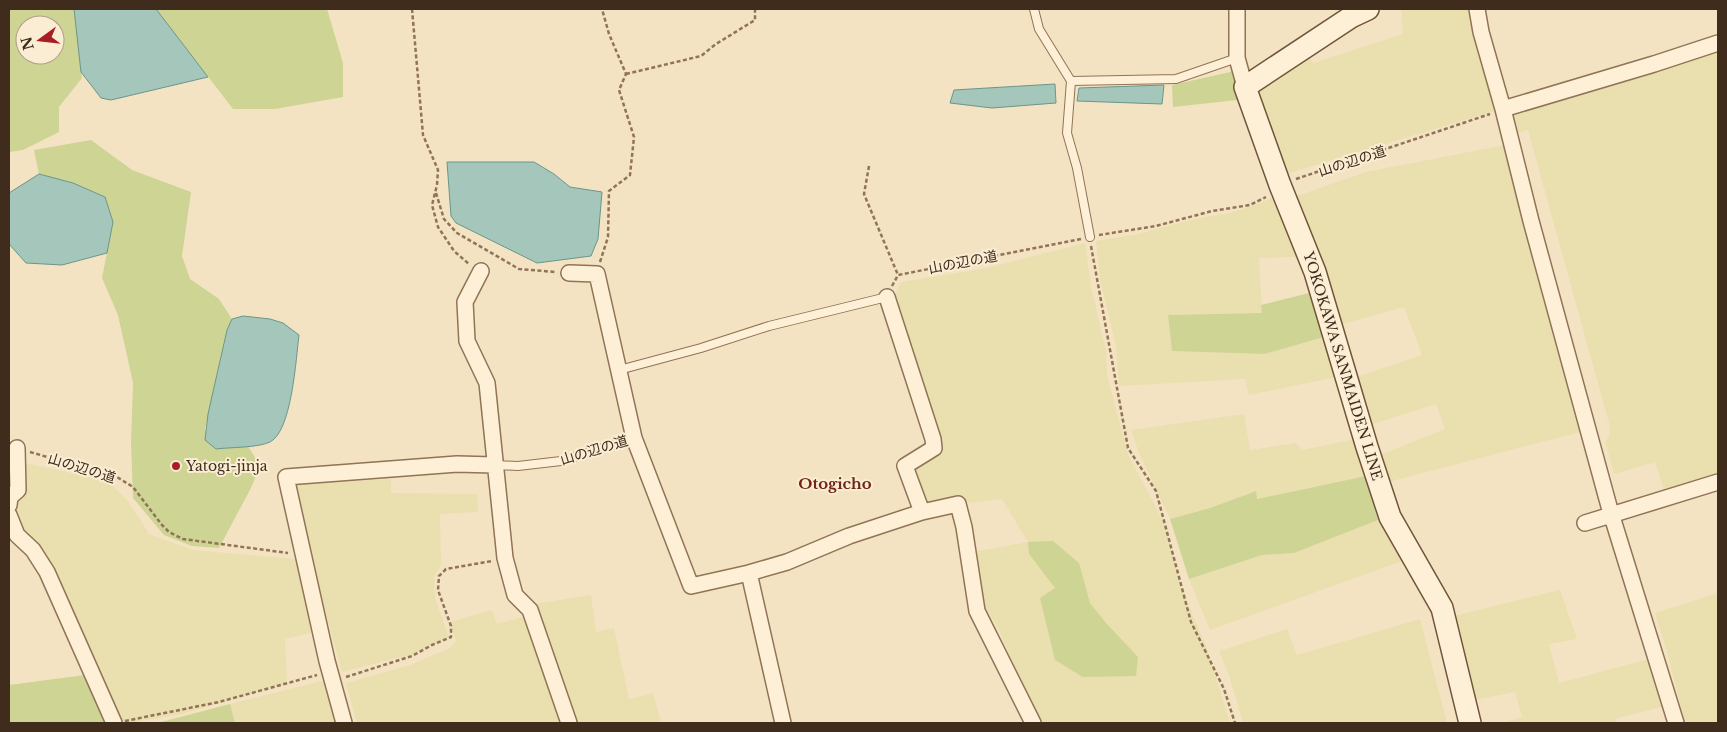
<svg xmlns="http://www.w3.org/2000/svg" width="1727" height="732" font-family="'Libre Baskerville','Noto Sans JP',serif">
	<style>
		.farmland { fill: #eadfaf; fill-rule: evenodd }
		.green { fill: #ced494; fill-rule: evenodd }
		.water { fill: #a5c6bb; stroke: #6a9689 }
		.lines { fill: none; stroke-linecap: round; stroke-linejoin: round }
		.service-casing { stroke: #917356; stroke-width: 10 }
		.minor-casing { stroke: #917356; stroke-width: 18 }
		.secondary-casing { stroke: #72543a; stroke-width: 24 }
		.path { stroke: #917356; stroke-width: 2.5; stroke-dasharray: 4 2.5; stroke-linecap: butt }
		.service { stroke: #fdf0d7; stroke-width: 8 }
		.minor { stroke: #fdf0d7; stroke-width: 15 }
		.secondary { stroke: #fdf0d7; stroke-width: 21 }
		.poi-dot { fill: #a81e24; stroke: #faedd3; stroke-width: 2 }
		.labels { text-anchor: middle; stroke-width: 4; stroke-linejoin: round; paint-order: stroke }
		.street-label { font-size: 14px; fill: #3f2c1c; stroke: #faedd3 }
		.poi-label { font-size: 14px; fill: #3f2c1c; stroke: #faedd3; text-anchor: start }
		.neighbourhood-label { font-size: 15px; font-weight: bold; fill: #712616; stroke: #faedd3 }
	</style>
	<rect width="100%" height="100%" fill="#f4e3c2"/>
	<path class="farmland" d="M1401,9H1475L1501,109L1286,174L1262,109L1259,93L1261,86L1307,52L1313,63L1403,34Z
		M1718,44V478L1665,493L1655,462L1614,474L1605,441L1609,437L1610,427L1528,130L1517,133L1512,115L1642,74Z
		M1510,144L1588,430L1388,482L1380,455L1445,429L1436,404L1370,425L1356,377L1422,355L1404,307L1340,325L1294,197L1366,172Z
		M1279,195L1302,257L1259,258L1262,313L1168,315L1172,351L1265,354L1324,337L1341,376L1249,395L1245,379L1119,386L1116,347L1100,279L1096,241L1139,234L1194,219L1229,213L1258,204Z
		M1085,243L1091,287L1106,350L1107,374L1128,455L1158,511L1166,530L1184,595L1206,646L1230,723H1043L1018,675L998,628L984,605L975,571L973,552L1028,542L1002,499L925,508L909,471L934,456L894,297L901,282L982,269ZM1078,563L1090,603L1106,623L1040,598L1056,589Z
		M1244,414L1250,450L1296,443L1302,450L1355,439L1366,476L1256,499L1255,491L1210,508L1170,519L1139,453L1131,430Z
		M25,463L86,476L113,486L128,501L149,534L193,550L296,559L315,632L285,639L287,683L182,714L129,723H119L80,630L14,527V508L23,465Z
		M391,479V493L477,494L478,512L440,514L441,566L434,576L435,598L449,637L416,653L342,672L292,489L293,486L300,484Z
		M1378,520L1402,561L1210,630L1189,579L1262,555L1294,553Z
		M1560,590L1577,639L1549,644L1559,683L1653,658L1665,706L1615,719L1616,723H1502L1522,717L1515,692L1470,701L1450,617Z
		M1718,593V721L1711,723H1685L1666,648L1655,613Z
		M591,595L596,632L614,628L629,699L653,693L661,723H576L539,611L534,604Z
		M492,610L497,624L527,616L565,723H357L346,683L410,665L450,648L456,641L450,622Z
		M1420,619L1447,723H1243L1230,678L1219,651L1287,629L1297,655Z
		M326,680L337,723H235L230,704Z"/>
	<path class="green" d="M9,9H74L82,78L59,107V132L23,150L9,152ZM25,25H55V55H25Z
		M156,9H327L343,63V97L275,109H233Z
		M1239,70L1246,99L1173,107L1172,85Z
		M91,140L132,170L191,192L182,256L190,279L219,299L232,319L227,330L223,345L205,429L216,449L248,446L260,466L251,488L219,548L192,546L164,535L133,498L131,443L133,383L118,315L102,278L113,222L105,197L73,183L39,174L34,150Z
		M1309,293L1324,337L1265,354L1172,351L1168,315L1262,313L1261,305Z
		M1366,476L1378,520L1294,553L1262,555L1189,579L1170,519L1210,508L1256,491L1257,499Z
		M1053,541L1079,563L1090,603L1106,623L1138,657L1136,676L1083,677L1055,660L1040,598L1055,588L1029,554L1028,542Z
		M85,675L104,723H9V685Z
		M230,704L235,723H157Z"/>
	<path class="water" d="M74,9H156L208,77L111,100L101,98L81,72Z
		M1055,84L1056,103L992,108L950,103L954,90Z
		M1164,85L1162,104L1077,101L1079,88Z
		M447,162H534L554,174L570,187L602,192L598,239L591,256L537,263L456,223L451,216Z
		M39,174L73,183L105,197L113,222L107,253L62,265L26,263L9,244V193Z
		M243,316L270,319L283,323L299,335C296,358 292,431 270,442C257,448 231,447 216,449L205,440L208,414L227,330L232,319Z"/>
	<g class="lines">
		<defs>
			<path id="service" d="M1034,9L1039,29L1071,81L1067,133L1077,168L1090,237
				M1071,81L1176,79L1237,58
				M619,370L701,348L769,326L887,297
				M495,465L518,466L561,461L634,438"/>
			<path id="minor" d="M1237,9V58L1245,87
				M1477,9L1481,32L1503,109L1531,221L1610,510L1676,723
				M1503,109L1654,64L1718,43
				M481,271L465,302L467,341L487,383L505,558L515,595L530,610L569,723
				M569,273L597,274L634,438L691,586L749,573L783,723
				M887,297L933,439L934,448L905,466L922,512L958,504L964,527L977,611L1033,723
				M9,505L10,497L18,490L17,448
				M9,515L17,535L33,550L47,572L114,723
				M1585,523L1718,482
				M749,573L787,562L849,536L922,512
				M344,723L327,661L286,477L457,464L494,465"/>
			<path id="secondary" d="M1368,9L1351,17L1245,87L1280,185L1315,272L1367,447L1390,517L1442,608L1470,723"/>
		</defs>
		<use href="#service" class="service-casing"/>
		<use href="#minor" class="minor-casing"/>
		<use href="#secondary" class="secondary-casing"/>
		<path class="path" d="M412,9L423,135L438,170L437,185L432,205L438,227L454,251L469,264
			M626,74L701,56L716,44L755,20V9
			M869,166L864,194L898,275
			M1296,179L1490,114
			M436,193L444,219L457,233L519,269L555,272
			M1099,235L1156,226L1212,211L1250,205L1266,197
			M1091,246L1128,448L1156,491L1191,622L1224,689L1235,723
			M600,262L608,237L609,191L630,175L634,137L619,90L626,74L609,34L602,9
			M892,286L898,275L1081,239
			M30,452L117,477L133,487L162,525L169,532L183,539L288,553
			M346,677L412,656L432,645L451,637V626L438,590L439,576L446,569L492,561
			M125,721L219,702L317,675"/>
		<use href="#service" class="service"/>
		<use href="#minor" class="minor"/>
		<use href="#secondary" class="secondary"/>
	</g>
	<circle class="poi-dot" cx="176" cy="466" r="5"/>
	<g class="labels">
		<g class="street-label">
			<text transform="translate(1352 161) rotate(-18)" y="5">山の辺の道</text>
			<text transform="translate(963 262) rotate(-11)" y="5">山の辺の道</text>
			<text transform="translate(1343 366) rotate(73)" y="5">YOKOKAWA SANMAIDEN LINE</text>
			<text transform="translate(594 450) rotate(-17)" y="5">山の辺の道</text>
			<text transform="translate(82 468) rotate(17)" y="5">山の辺の道</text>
		</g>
		<g class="poi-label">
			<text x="186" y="471">Yatogi-jinja</text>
		</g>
		<g class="neighbourhood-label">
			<text x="835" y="489">Otogicho</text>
		</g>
	</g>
	<rect width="1727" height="732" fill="none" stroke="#3f2c1c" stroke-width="20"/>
	<g transform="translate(40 40) rotate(255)"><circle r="24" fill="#faedd3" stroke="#afa08a"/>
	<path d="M0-4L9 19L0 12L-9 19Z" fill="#a81e24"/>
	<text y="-8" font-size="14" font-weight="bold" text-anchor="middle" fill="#3f2c1c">N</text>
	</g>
</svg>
